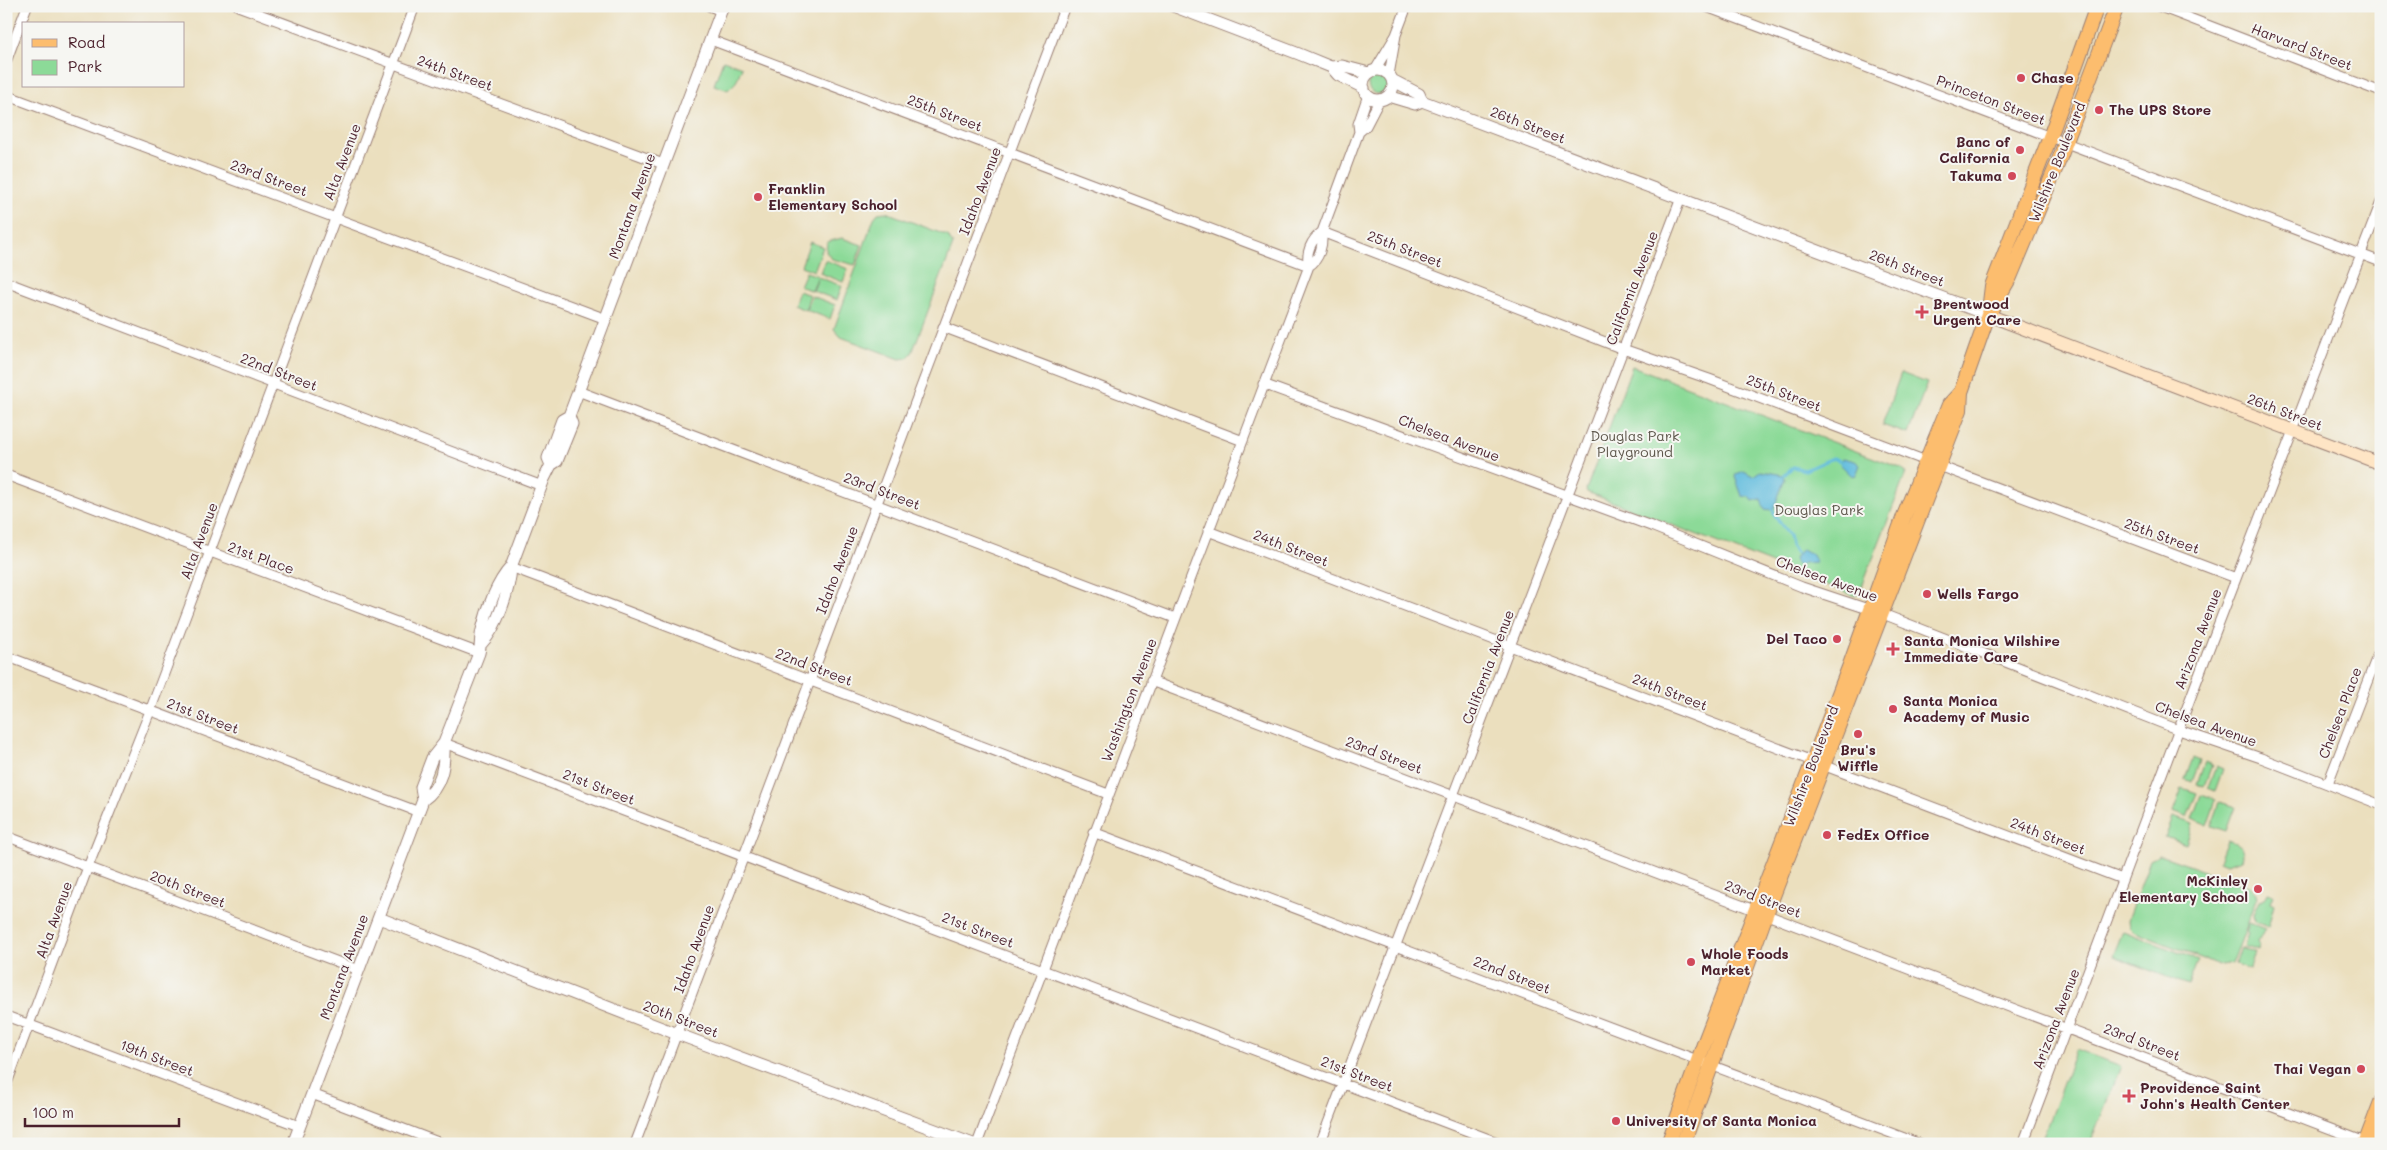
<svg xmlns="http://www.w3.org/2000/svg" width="2387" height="1150" font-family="Mali,sans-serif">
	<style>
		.green { fill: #8cda98; stroke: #6b7c62 }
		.water { fill: #5fbbdd; stroke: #546d84 }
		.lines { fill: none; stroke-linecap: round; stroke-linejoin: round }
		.stream { stroke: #5fbbdd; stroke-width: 3 }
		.minor-casing { stroke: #9a7f74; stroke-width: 11 }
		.tertiary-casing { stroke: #9a7f74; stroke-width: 13 }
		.secondary-casing { stroke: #9a7f74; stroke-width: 14 }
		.primary-casing { stroke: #9a7f74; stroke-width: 16 }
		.minor { stroke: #fff; stroke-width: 9 }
		.tertiary { stroke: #fff; stroke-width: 11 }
		.secondary { stroke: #fee5c5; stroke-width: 12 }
		.primary { stroke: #fcbd6e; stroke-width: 14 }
		.poi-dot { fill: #d1495b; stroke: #f6f6f2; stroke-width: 2 }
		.labels { text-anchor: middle; stroke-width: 4; stroke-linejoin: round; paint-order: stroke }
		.street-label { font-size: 14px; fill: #4a1f2b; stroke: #f6f6f2 }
		.poi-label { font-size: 14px; font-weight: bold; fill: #4a1f2b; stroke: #f6f6f2; text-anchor: start }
		.park-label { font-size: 14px; fill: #5e574c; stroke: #f6f6f2 }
	</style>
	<rect width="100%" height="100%" fill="#f6f6f2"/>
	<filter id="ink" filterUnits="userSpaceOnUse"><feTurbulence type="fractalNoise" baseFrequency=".02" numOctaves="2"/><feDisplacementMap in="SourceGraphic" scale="10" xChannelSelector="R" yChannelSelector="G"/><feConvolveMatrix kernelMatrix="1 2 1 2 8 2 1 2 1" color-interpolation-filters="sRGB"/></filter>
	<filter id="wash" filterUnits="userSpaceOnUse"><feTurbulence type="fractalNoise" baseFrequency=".0096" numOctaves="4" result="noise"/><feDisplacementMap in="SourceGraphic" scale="20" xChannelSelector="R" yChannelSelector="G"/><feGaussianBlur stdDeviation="1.12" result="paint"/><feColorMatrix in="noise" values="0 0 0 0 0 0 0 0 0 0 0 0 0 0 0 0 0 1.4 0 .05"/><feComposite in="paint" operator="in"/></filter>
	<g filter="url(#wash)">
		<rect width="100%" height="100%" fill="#ebdfbe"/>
		<path class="green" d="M723,60L742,67L736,82L728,90L714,85Z
			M1368 84a10 10 0 1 1 20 0a10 10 0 1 1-20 0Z
			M886,212L948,236L953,245L912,353L907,358L900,359L841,337L834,329L874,218L878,213Z
			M842,238L862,245L855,265L832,259L826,252L827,242Z
			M810,242L823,247L814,271L801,266Z
			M825,260L848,269L843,282L820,273Z
			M806,272L818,276L812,291L800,286Z
			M818,277L842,286L837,300L813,291Z
			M798,291L810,295L805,310L793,305Z
			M812,296L835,305L830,319L806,310Z
			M1632,366L1903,469L1906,473L1860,592L1855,596L1587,492L1586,490Z
			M1901,373L1927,383L1908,434L1882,425Z
			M2193,758L2200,761L2192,782L2185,779Z
			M2205,762L2212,765L2204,786L2197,784Z
			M2216,766L2223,769L2215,791L2208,788Z
			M2182,788L2197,793L2187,817L2173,812Z
			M2201,795L2216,800L2207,825L2192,819Z
			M2220,802L2235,807L2226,831L2211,826Z
			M2173,817L2193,824L2186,844L2165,837Z
			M2227,840C2237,843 2246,847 2242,859L2226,864L2219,861Z
			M2160,855L2250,887L2256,893L2257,899L2232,964L2221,966L2133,931L2129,927L2128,920L2150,860Z
			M2267,893L2273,895L2270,903L2274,905L2268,927L2255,922L2254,914L2260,901L2264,899Z
			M2249,923L2265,929L2258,942L2259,946L2258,951L2244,946L2248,933L2246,932Z
			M2123,931L2198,960L2188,985L2113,956Z
			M2241,947L2255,953L2249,969L2235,964Z
			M2076,1049L2121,1066L2090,1144H2040Z"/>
		<path class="water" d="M1843,458L1855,461L1860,465L1856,475L1852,476L1840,464Z
			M1744,471L1753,476L1760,471L1784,475L1785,479L1773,510L1764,509L1761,499L1753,501L1750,497L1742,496L1735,477L1736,474Z
			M1802,549L1811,554L1816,562L1803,563L1799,566L1796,564L1795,558Z"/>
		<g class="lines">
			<path class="stream" d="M1784,475L1793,467L1805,470L1833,458L1840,461
				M1773,510C1776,521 1781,523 1787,532C1793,541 1787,545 1797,553"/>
		</g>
	</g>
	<g filter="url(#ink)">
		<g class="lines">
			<defs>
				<path id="minor" d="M238,6L663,164
					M709,6L722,11
					M1704,6L2381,262
					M2158,6L2381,92
					M711,40L1309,266
					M6,62L27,6
					M1375,70L1396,35L1407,6
					M1389,75L1396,35
					M6,95L606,319
					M1359,132L1366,126L1380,99
					M1322,232L1623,349L1709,379L2236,578
					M1309,266C1320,259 1323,245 1322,232L1359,132L1358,124L1368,95
					M6,282L542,486
					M943,327L1243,441
					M1263,384L1651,526L1802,587L1883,614L2179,730L2261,758L2381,805
					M578,391L1175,618
					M6,475L479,653
					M1208,531L2122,879
					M511,567L1108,794
					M6,656L419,812
					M1151,681L2365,1142
					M444,743L1502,1144
					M2328,783L2378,654
					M1093,832L1920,1144
					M6,836L359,970
					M6,1016L299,1126
					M6,1086L88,867L150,711L415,6
					M312,1094L443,1144
					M2370,1129L2381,1133
					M635,1144L1065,6
					M977,1144L1309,266C1305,253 1311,240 1322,232
					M1320,1144L1681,198
					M2023,1144L2207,654L2381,202"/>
				<path id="tertiary" d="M1173,6L1299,54L1331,67L1338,75L1364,88
					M1331,67L1342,66L1369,73
					M1363 85a15 15 0 1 1 30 0a15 15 0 1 1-30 0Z
					M1392,80L1419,94L1422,101L1988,315
					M1388,96L1415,104L1422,101
					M551,465L548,458L562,420L569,416
					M482,643C497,628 510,589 511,567L544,479L551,465L557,461L572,424L569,416L723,6
					M423,800C442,787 445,765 444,743
					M379,918L677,1034L973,1144
					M293,1144L423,800L421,787L432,758L444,743L479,653C481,645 480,637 482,630C487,609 497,582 511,567"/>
				<path id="secondary" d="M1988,315L2381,464"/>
				<path id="primary" d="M1989,311L1992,286L2050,137L2097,6
					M1668,1144L1704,1044L1850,665L1904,516L1949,405L1961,392
					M1683,1144L1766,914L1960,410L1961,392L1988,315L2010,277L2059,160L2117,6
					M2365,1144L2381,1102"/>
			</defs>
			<use href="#minor" class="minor-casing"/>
			<use href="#tertiary" class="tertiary-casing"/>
			<use href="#secondary" class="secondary-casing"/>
			<use href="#primary" class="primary-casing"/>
			<use href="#minor" class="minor"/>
			<use href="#tertiary" class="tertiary"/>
			<use href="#secondary" class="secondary"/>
			<use href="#primary" class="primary"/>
		</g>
	</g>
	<g class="poi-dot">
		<circle cx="2021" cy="78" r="5"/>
		<circle cx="2099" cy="110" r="5"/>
		<circle cx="2020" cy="150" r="5"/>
		<circle cx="2012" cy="176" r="5"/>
		<circle cx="758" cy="197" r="5"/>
		<path d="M1919.5 304.5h5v5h5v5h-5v5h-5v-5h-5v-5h5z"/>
		<circle cx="1927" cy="594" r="5"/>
		<circle cx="1837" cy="639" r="5"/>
		<path d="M1890.5 641.5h5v5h5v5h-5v5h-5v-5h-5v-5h5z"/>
		<circle cx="1893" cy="709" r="5"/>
		<circle cx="1858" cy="734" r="5"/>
		<circle cx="1827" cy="835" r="5"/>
		<circle cx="2258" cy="889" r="5"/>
		<circle cx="1691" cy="962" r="5"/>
		<circle cx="2361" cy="1069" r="5"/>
		<path d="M2126.5 1088.5h5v5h5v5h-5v5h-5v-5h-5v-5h5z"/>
		<circle cx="1616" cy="1121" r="5"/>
	</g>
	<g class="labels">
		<g class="street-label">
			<text transform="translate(2302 47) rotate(21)" y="5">Harvard Street</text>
			<text transform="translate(455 73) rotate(20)" y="5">24th Street</text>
			<text transform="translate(1991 100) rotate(21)" y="5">Princeton Street</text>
			<text transform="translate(945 113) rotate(21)" y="5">25th Street</text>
			<text transform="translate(1528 125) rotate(21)" y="5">26th Street</text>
			<text transform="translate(342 162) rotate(-69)" y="5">Alta Avenue</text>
			<text transform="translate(2057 162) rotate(-68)" y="5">Wilshire Boulevard</text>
			<text transform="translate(269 178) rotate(20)" y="5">23rd Street</text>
			<text transform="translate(980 191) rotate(-69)" y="5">Idaho Avenue</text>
			<text transform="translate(632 206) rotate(-70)" y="5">Montana Avenue</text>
			<text transform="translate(1405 249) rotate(21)" y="5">25th Street</text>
			<text transform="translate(1907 268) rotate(21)" y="5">26th Street</text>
			<text transform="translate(1632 288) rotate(-69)" y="5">California Avenue</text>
			<text transform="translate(279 372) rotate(21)" y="5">22nd Street</text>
			<text transform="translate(1784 393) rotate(21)" y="5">25th Street</text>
			<text transform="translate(2285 412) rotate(21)" y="5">26th Street</text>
			<text transform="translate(1449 438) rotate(21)" y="5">Chelsea Avenue</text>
			<text transform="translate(882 491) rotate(21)" y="5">23rd Street</text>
			<text transform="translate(2162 536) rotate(20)" y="5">25th Street</text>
			<text transform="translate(199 541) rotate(-69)" y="5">Alta Avenue</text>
			<text transform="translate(1291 548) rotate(21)" y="5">24th Street</text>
			<text transform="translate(261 558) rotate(20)" y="5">21st Place</text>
			<text transform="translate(837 570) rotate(-69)" y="5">Idaho Avenue</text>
			<text transform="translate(1827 579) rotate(20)" y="5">Chelsea Avenue</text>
			<text transform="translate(2198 639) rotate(-69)" y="5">Arizona Avenue</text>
			<text transform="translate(814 667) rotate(21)" y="5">22nd Street</text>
			<text transform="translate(1488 667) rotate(-69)" y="5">California Avenue</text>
			<text transform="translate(1670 692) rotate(21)" y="5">24th Street</text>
			<text transform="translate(1129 700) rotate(-69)" y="5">Washington Avenue</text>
			<text transform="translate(2340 713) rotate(-69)" y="5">Chelsea Place</text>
			<text transform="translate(203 716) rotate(21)" y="5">21st Street</text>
			<text transform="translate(2206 724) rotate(20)" y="5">Chelsea Avenue</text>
			<text transform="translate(1384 755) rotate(21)" y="5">23rd Street</text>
			<text transform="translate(1811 766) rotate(-69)" y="5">Wilshire Boulevard</text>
			<text transform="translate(599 787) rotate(21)" y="5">21st Street</text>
			<text transform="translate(2048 836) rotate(21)" y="5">24th Street</text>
			<text transform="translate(188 889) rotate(21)" y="5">20th Street</text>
			<text transform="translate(1763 899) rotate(21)" y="5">23rd Street</text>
			<text transform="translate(54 920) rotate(-70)" y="5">Alta Avenue</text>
			<text transform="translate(978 930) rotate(21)" y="5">21st Street</text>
			<text transform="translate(694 949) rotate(-70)" y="5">Idaho Avenue</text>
			<text transform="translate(344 967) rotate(-69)" y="5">Montana Avenue</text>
			<text transform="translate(1512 975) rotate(21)" y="5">22nd Street</text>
			<text transform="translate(681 1019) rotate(21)" y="5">20th Street</text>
			<text transform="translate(2056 1019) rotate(-69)" y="5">Arizona Avenue</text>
			<text transform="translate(2142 1042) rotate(21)" y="5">23rd Street</text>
			<text transform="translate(157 1058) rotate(21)" y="5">19th Street</text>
			<text transform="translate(1357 1074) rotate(21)" y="5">21st Street</text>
		</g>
		<g class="poi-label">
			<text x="2031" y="83">Chase</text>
			<text x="2109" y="115">The UPS Store</text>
			<text x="2010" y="147" text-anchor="end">Banc of<tspan x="2010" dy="16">California</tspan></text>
			<text x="2002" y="181" text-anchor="end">Takuma</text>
			<text x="768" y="194">Franklin<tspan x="768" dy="16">Elementary School</tspan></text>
			<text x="1933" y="309">Brentwood<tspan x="1933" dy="16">Urgent Care</tspan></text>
			<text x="1937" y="599">Wells Fargo</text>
			<text x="1827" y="644" text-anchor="end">Del Taco</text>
			<text x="1904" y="646">Santa Monica Wilshire<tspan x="1904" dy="16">Immediate Care</tspan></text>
			<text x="1903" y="706">Santa Monica<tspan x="1903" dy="16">Academy of Music</tspan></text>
			<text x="1858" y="755" text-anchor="middle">Bru's<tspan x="1858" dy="16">Wiffle</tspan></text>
			<text x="1837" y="840">FedEx Office</text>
			<text x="2248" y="886" text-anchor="end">McKinley<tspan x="2248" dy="16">Elementary School</tspan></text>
			<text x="1701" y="959">Whole Foods<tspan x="1701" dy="16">Market</tspan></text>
			<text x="2351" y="1074" text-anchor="end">Thai Vegan</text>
			<text x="2140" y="1093">Providence Saint<tspan x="2140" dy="16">John's Health Center</tspan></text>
			<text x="1626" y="1126">University of Santa Monica</text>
		</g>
		<g class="park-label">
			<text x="1635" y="441">Douglas Park<tspan x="1635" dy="16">Playground</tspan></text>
			<text x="1819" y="515">Douglas Park</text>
		</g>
	</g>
	<rect width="2387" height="1150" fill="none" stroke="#f6f6f2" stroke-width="25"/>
	<rect x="22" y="22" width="162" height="65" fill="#f6f6f2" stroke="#b1a0a2"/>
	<rect x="32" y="39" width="25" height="8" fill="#fcbd6e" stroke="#b1a0a2"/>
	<text x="68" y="48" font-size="15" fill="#4a1f2b">Road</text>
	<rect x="32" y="60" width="25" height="15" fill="#8cda98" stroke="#b1a0a2"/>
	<text x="68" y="72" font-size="15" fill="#4a1f2b">Park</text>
	<path d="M25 1118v8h154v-8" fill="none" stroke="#4a1f2b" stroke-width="2.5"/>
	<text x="32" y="1118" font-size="15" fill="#4a1f2b" stroke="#f6f6f2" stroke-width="4" paint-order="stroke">100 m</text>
</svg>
